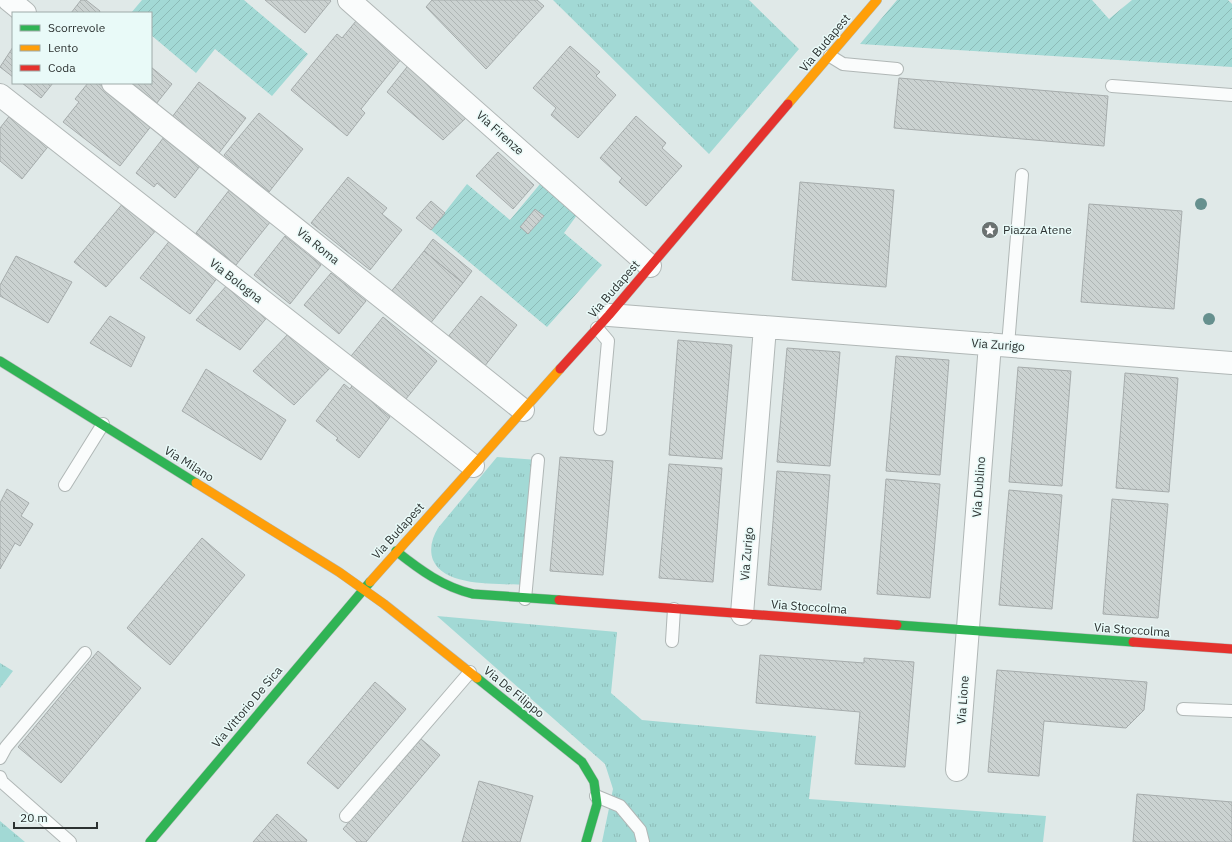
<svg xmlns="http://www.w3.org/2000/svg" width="1232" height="842" font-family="'IBM Plex Sans',sans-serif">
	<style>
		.grass { fill: url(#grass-tufts) }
		.garden { fill: url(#garden-furrows) }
		.building { fill: url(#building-back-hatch); stroke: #a6acac }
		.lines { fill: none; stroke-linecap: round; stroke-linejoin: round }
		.lane-casing { stroke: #b0b7b6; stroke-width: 14 }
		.street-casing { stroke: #b0b7b6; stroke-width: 24 }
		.fast-casing { stroke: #b0b7b6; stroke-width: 10 }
		.slow-casing { stroke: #b0b7b6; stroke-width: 10 }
		.jam-casing { stroke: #b0b7b6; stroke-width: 10 }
		.lane { stroke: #fafcfc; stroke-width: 12 }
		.street { stroke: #fafcfc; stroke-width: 22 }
		.fast { stroke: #30b455; stroke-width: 9 }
		.slow { stroke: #ff9f0a; stroke-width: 9 }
		.jam { stroke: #e5322d; stroke-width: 9 }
		.tree { fill: #66908e }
		.labels { text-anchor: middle; stroke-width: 3; stroke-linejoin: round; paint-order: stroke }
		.street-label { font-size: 12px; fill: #2c3231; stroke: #e9faf8 }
		.poi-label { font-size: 12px; fill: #2c3231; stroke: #e9faf8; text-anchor: start }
	</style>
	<defs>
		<pattern id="grass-tufts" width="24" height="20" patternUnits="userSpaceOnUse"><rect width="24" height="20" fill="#a2d9d5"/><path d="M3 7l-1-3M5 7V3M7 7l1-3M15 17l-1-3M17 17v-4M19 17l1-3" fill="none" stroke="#8cbbb7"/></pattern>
		<pattern id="garden-furrows" width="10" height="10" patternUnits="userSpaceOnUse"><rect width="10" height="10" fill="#a2d9d5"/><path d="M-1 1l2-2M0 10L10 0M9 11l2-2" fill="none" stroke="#8cbbb7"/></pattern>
		<pattern id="building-back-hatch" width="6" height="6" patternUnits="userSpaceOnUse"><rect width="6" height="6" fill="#cbd2d1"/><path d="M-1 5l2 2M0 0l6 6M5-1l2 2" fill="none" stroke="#aeb5b4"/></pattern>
	</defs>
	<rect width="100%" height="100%" fill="#e0e9e8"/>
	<path class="grass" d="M553,0H749L799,49L709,154Z
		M497,457L538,460L526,585C500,583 445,588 433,560C429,549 432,538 438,528Z
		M437,616L617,632L611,693L642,720L816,736L809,799L1046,816L1043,842H602L613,789L605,764Z
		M0,663L13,671L0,688Z
		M0,821L25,842H0Z"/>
	<path class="garden" d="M142,0H244L308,54L272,96L215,49L196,73L151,35V13H131Z
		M897,0H1092L1109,19L1132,0H1228L1232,4V67L860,44Z
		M467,184L510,220L540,184L577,215L564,233L602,265L547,327L431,230Z"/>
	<path class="building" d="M81,0H86L100,11L99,13H71Z
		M265,0H330L331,1L305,33Z
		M432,0H537L544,6L486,69L426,7Z
		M356,21L402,58L361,109L365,113L347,136L291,90L337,34L342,38Z
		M570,46L600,72L596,76L616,95L578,138L551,115L556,108L533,88Z
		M13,47V77L0,67Z
		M411,62L470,114L443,140L387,92Z
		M151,67L172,84L156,104L130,83H151Z
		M899,78L1108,96L1104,146L894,128Z
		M199,82L246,118L219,153L172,117Z
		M22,83H53L41,98Z
		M88,83H98L152,125L120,166L63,122L79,102L75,99Z
		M259,113L303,149L269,192L224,155Z
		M11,114L51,143L22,179L0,161V128Z
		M636,116L666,143L662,148L682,166L646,206L619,182L622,178L600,158Z
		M164,137L200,166L175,198L157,183L154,187L136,173Z
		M498,152L534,185L513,209L476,176Z
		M348,177L387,208L382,214L402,230L370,270L311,223Z
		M800,182L894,190L886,287L792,280Z
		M230,189L271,221L236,265L196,233Z
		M431,201L445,213L431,230L416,218Z
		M124,202L158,228L106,287L74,262Z
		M1089,204L1182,211L1174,309L1081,302Z
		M535,209L544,216L528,234L520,227Z
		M285,236L321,265L290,304L254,275Z
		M171,239L218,277L190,314L140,278Z
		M433,239L472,271L463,283L424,251Z
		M424,251L463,283L429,325L390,293Z
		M16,256L72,282L48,323L0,296V285Z
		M331,273L366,301L339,334L304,305Z
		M229,283L269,315L240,350L196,320Z
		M481,296L517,325L484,367L447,338Z
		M110,316L145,337L131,367L90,343Z
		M383,317L437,361L401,405L347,361Z
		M290,332L332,366L294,405L253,371Z
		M678,340L732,345L722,459L669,455Z
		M787,348L840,352L830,466L777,462Z
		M896,356L949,360L940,475L886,471Z
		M1018,367L1071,371L1062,486L1009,482Z
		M206,369L286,420L261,460L182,411Z
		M1125,373L1178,378L1169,492L1116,488Z
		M344,384L350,389L353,384L377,403L376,406L390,417L359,458L336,440L338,438L316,421Z
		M560,457L613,461L603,575L550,571Z
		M669,464L722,468L713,582L659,578Z
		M777,471L830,475L821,590L768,585Z
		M886,479L940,484L930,598L877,594Z
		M7,489L29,503L21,516L33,524L20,546L15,543L0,569V503Z
		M1009,490L1062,495L1052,609L999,605Z
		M1112,499L1168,504L1158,618L1103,614Z
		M202,538L245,575L170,665L127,628Z
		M98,651L141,688L61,783L18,747Z
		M760,655L864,663V658L914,662L905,767L855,764L860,712L756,703Z
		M997,670L1147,682L1144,710L1126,728L1044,721L1039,776L988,772Z
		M375,682L406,709L338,789L307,763Z
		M421,739L440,755L366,842H357L343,829Z
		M479,781L533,796L520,842H462Z
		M1137,794L1232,802V842H1133Z
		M277,814L307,840L306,842H253Z"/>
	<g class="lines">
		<defs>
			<path id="lane" d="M830,56L843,64L897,69
				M1112,86L1232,95
				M597,328L608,341L600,429
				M1008,345L1022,175
				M65,485L103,424
				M525,599L538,460
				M672,641L674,609
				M1183,709L1232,711
				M0,758L6,747L85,653
				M0,777L2,782L70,842
				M596,796L620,806L640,830L643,842
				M346,816L470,672"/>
			<path id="street" d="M9,0L25,13
				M349,0L650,266
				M113,83L523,410
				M0,95L473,466
				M609,315L1232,363
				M742,614L765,327
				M957,770L990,344"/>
			<path id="fast" d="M0,361L196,483
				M396,551C420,570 443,587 473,594L559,600
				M897,625L1133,642
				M477,678L582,762L594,782L597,804L586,842
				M150,842L370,582"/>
			<path id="slow" d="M788,104L877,0
				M196,483L339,572L384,604L477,678
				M370,582L560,369"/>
			<path id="jam" d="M560,369L609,315L788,104
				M559,600L897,625
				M1133,642L1232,649"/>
		</defs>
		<use href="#lane" class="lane-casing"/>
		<use href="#street" class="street-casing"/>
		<use href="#fast" class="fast-casing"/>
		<use href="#slow" class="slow-casing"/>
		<use href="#jam" class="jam-casing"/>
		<use href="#lane" class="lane"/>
		<use href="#street" class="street"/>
		<use href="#fast" class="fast"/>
		<use href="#slow" class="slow"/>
		<use href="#jam" class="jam"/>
	</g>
	<g class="tree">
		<circle cx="1201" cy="204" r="6"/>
		<circle cx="1209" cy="319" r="6"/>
	</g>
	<defs>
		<symbol id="sight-disc" viewBox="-11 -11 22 22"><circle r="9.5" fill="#6b7271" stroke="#e9faf8"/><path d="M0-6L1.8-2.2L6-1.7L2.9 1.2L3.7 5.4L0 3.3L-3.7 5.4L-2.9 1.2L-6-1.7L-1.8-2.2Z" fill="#fff"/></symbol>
	</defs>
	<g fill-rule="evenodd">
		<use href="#sight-disc" x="980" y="220" width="20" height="20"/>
	</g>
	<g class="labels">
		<g class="street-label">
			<text transform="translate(825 43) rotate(-50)" y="4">Via Budapest</text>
			<text transform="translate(500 133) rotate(42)" y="4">Via Firenze</text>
			<text transform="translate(318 246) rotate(39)" y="4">Via Roma</text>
			<text transform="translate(236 281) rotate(38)" y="4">Via Bologna</text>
			<text transform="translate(614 289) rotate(-49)" y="4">Via Budapest</text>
			<text transform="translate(998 345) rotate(4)" y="4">Via Zurigo</text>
			<text transform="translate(189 464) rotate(32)" y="4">Via Milano</text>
			<text transform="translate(979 487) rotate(-86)" y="4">Via Dublino</text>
			<text transform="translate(398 531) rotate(-48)" y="4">Via Budapest</text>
			<text transform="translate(747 554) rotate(-85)" y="4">Via Zurigo</text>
			<text transform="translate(809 607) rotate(4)" y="4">Via Stoccolma</text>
			<text transform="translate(1132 630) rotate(4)" y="4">Via Stoccolma</text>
			<text transform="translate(514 692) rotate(39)" y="4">Via De Filippo</text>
			<text transform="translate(963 700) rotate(-86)" y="4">Via Lione</text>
			<text transform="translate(247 707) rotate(-50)" y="4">Via Vittorio De Sica</text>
		</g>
		<g class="poi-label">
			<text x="1003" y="234">Piazza Atene</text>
		</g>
	</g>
	<rect x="12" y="12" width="140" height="72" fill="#e9faf8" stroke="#9daaa8"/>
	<rect x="20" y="25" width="20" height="6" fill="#30b455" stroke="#9daaa8"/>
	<text x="48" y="32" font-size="12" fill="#2c3231">Scorrevole</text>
	<rect x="20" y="45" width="20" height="6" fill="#ff9f0a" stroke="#9daaa8"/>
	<text x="48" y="52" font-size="12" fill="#2c3231">Lento</text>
	<rect x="20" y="65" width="20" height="6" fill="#e5322d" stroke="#9daaa8"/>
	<text x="48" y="72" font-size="12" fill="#2c3231">Coda</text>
	<path d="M14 822v6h83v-6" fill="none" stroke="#2c3231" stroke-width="2"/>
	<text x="20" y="822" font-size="12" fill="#2c3231" stroke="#e9faf8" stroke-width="3" paint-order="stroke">20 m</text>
</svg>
